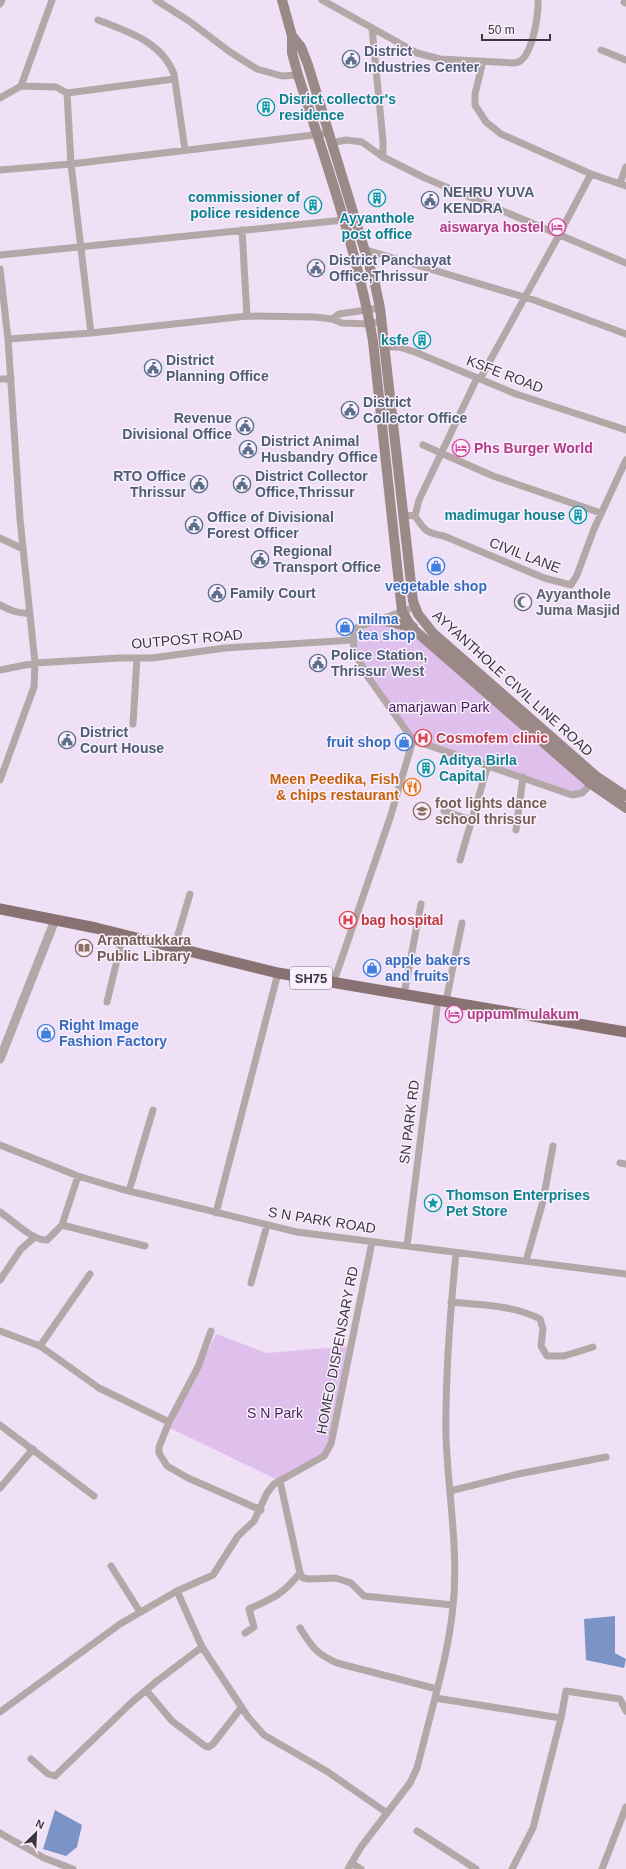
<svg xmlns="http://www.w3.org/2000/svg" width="626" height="1869" font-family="Helvetica,sans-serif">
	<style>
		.green { fill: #dfbfec }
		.water { fill: #7b94c7 }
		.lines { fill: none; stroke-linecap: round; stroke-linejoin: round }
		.minor { stroke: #b4a7a7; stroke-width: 7 }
		.tertiary { stroke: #b4a7a7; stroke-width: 9 }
		.secondary { stroke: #9b8988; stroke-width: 10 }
		.primary { stroke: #897372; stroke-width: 11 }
		.labels { text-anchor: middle; stroke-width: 3; stroke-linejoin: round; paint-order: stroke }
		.shield { fill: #f9f0fd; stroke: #756e77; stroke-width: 1 }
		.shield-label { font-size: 13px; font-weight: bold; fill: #3c363e }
		.service-label { font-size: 14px; font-weight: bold; fill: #4e5e75; stroke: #f9f0fd; text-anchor: start }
		.culture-label { font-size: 14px; font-weight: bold; fill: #0d838f; stroke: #f9f0fd; text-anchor: start }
		.hotel-label { font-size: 14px; font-weight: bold; fill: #b23c85; stroke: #f9f0fd; text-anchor: start }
		.street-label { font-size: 14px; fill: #3c363e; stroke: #f9f0fd }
		.shop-label { font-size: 14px; font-weight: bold; fill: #366cbe; stroke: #f9f0fd; text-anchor: start }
		.worship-label { font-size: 14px; font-weight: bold; fill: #5b616d; stroke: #f9f0fd; text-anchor: start }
		.park-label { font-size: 14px; fill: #481b58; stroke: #f9f0fd }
		.health-label { font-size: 14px; font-weight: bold; fill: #be3a42; stroke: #f9f0fd; text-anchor: start }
		.food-label { font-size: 14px; font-weight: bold; fill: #c56008; stroke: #f9f0fd; text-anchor: end }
		.education-label { font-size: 14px; font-weight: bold; fill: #785e54; stroke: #f9f0fd; text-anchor: start }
	</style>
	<rect width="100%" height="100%" fill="#efe0f6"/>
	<path class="green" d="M376,620L411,628L590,785L578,794L413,740L354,652L353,629Z
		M216,1334L267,1353L351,1346L329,1451L280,1481L170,1428Z"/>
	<path class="water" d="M615,1616V1653L626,1659L624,1668L586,1660L584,1619Z
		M55,1810L82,1825L77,1847L66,1856L43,1849Z"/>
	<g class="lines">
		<path class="minor" d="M156,0L189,21L230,52L257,69L282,76L298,75
			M322,0L417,53L440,59L514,63C532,63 539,14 538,0
			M624,2L626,3
			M0,4L2,0
			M98,20C128,32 161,41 174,74L185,150
			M372,28L383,141V157
			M601,50L626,60
			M483,61L475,94V105L486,122L501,134L591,174L626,186
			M21,86L52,0
			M67,93L174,79
			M0,98L21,86L56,87L67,93L71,164L322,134
			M331,143L346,140L362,142L383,157L425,178L626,263
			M0,170L71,164L91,333
			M620,183L626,167
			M242,230L247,316
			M363,249L534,300L626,334
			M0,255L344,220
			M0,269L8,339L91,333L247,316L315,317L332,319L342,323L370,324L382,321
			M332,319L339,314L380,308
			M385,347H399L415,352L516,394L626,430
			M0,379H11
			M480,379L559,235L591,174
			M423,445L493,476L601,513
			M403,515L415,516C425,531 426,533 444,536L544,578L571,585L577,575L594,529L626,460
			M415,516L419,500L477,378
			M0,538L23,549
			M0,605C10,610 18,614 30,613
			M0,670L35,663L120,658H152L225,648L353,640
			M133,724L137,658
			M413,740L572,795L582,793L591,784
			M0,780L34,687L35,663L20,519L8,339
			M444,811L472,820
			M516,830L523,777
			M460,860L488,765
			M174,948L190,894
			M334,981L390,818L413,740L368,677L354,652L353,629L415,607
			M404,994L421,904
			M446,1001L462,923
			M107,1002L123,935
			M0,1145L78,1176L121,1189L297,1232L626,1274
			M620,1163L626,1164
			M129,1191L153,1110
			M0,1212C12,1220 33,1241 47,1240L62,1225L78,1176
			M216,1213L278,973
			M62,1225L145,1246
			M407,1246L438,1000
			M526,1261L543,1201L553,1146
			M0,1280L21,1249L35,1237
			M251,1283L267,1225
			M451,1302C481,1305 514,1305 540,1319L543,1329L541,1346L547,1356H564L593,1347
			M0,1331L40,1346L99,1388L169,1422L198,1367L211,1331
			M40,1346L90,1274
			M169,1422L159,1447V1453L167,1466L188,1478L261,1510
			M0,1425L94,1496
			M280,1481L300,1573L303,1578L309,1579L335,1578L342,1580L351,1583L364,1596L453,1605
			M0,1488L33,1449
			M450,1491L518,1474L606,1457
			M111,1566L140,1612
			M177,1591L202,1647L248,1717L264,1735L328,1772L387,1813
			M300,1628C313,1648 315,1653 337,1663L437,1689
			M245,1633L254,1627L249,1609C274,1598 283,1594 300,1573
			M146,1690L172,1721L205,1746L209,1747L213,1744L241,1708
			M435,1698C443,1668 450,1638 453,1606C459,1550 448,1493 446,1437C445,1376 450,1314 456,1253
			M0,1712L120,1624L177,1591L213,1575L238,1536L254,1521L267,1493L274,1484L324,1456L331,1444L372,1242
			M31,1759L48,1774L55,1776L132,1702L157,1681L202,1647
			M417,1831L476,1869
			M0,1833L44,1858L73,1869
			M351,1863L361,1869
			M348,1869L361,1847L410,1783L417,1768L435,1698L561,1718
			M512,1869L533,1828L561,1718L566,1691L620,1699L626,1711
			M602,1869L626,1807"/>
		<path class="tertiary" d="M0,1059L55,920"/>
		<path class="secondary" d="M282,0L292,36V53L298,75C326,163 357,250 373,341L399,584L402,611L412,628L591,784L626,808
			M292,36L301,47L308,65L375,284L380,308L413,601L418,614L433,633L597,777L626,796
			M376,619L413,627"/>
		<path class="primary" d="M0,909L96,928L278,973L626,1032"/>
	</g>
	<defs>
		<symbol id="civic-ring" viewBox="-11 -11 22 22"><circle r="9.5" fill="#f9f0fd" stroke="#5c6f8a" stroke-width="1.5"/><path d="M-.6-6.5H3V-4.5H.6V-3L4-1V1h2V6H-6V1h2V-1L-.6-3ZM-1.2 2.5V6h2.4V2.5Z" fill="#5c6f8a"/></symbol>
		<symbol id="building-ring" viewBox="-11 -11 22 22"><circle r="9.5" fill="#f9f0fd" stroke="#0f9aa8" stroke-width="1.5"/><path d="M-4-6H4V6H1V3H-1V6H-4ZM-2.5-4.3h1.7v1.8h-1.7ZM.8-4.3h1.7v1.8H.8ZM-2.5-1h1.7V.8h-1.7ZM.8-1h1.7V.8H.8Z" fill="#0f9aa8"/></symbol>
		<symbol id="hotel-ring" viewBox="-11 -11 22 22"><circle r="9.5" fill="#f9f0fd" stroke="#d1479c" stroke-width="1.5"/><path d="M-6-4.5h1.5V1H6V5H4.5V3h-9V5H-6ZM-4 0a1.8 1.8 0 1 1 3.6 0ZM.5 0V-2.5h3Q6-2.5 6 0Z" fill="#d1479c"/></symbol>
		<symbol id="shop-ring" viewBox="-11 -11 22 22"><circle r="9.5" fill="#f9f0fd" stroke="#3f7fe0" stroke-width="1.5"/><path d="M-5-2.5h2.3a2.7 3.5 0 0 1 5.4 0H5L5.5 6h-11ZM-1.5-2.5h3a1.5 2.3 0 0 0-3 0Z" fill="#3f7fe0"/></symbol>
		<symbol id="mosque-ring" viewBox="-11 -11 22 22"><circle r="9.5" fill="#f9f0fd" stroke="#6b7280" stroke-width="1.5"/><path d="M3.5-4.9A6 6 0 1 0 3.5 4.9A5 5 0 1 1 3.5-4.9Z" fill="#6b7280"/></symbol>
		<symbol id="hospital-ring" viewBox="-11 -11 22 22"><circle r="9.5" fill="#f9f0fd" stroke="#e0444e" stroke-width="1.5"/><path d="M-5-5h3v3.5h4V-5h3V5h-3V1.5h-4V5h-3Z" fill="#e0444e"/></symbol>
		<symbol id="restaurant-ring" viewBox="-11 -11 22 22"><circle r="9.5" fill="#f9f0fd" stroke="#e8710a" stroke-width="1.5"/><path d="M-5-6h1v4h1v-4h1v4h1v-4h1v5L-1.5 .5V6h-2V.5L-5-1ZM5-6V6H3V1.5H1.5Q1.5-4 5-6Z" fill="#e8710a"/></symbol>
		<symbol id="school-ring" viewBox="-11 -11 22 22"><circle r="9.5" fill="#f9f0fd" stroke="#8d6e63" stroke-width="1.5"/><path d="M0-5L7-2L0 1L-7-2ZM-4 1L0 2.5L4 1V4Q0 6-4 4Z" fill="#8d6e63"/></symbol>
		<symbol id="library-ring" viewBox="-11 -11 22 22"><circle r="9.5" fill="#f9f0fd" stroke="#8d6e63" stroke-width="1.5"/><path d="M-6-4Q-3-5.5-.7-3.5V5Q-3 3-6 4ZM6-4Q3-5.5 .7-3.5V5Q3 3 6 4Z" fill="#8d6e63"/></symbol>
		<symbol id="sight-ring" viewBox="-11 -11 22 22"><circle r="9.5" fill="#f9f0fd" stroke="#0f9aa8" stroke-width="1.5"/><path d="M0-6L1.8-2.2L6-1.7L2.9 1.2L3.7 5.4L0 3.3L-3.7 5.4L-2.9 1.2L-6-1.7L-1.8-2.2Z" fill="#0f9aa8"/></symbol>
	</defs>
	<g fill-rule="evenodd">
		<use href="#civic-ring" x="341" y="49" width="20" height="20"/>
		<use href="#building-ring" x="256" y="97" width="20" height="20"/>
		<use href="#building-ring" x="367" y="188" width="20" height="20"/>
		<use href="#civic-ring" x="420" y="190" width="20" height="20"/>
		<use href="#building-ring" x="303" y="195" width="20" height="20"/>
		<use href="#hotel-ring" x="547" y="217" width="20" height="20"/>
		<use href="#civic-ring" x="306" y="258" width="20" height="20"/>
		<use href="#building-ring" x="412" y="330" width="20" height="20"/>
		<use href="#civic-ring" x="143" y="358" width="20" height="20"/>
		<use href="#civic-ring" x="340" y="400" width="20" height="20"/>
		<use href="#civic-ring" x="235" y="416" width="20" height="20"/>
		<use href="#hotel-ring" x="451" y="438" width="20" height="20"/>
		<use href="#civic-ring" x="238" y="439" width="20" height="20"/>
		<use href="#civic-ring" x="189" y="474" width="20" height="20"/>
		<use href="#civic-ring" x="232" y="474" width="20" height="20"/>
		<use href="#building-ring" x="568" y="505" width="20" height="20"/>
		<use href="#civic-ring" x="184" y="515" width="20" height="20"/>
		<use href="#civic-ring" x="250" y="549" width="20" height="20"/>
		<use href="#shop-ring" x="426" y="556" width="20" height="20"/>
		<use href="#civic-ring" x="207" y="583" width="20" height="20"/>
		<use href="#mosque-ring" x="513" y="592" width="20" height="20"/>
		<use href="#shop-ring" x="335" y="617" width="20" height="20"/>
		<use href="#civic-ring" x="308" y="653" width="20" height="20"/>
		<use href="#hospital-ring" x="413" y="728" width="20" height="20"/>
		<use href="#civic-ring" x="57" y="730" width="20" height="20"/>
		<use href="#shop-ring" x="394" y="732" width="20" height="20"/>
		<use href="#building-ring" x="416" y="758" width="20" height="20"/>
		<use href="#restaurant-ring" x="402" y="777" width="20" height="20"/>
		<use href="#school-ring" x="412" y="801" width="20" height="20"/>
		<use href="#hospital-ring" x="338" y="910" width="20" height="20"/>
		<use href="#library-ring" x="74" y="938" width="20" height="20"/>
		<use href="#shop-ring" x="362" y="958" width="20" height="20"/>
		<use href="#hotel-ring" x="444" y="1004" width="20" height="20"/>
		<use href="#shop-ring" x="36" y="1023" width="20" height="20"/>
		<use href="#sight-ring" x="423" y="1193" width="20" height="20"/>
	</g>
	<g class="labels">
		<rect class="shield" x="290" y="967" width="42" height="22" rx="3"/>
		<g class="shield-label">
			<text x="311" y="983">SH75</text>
		</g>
		<g class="service-label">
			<text x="364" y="56">District<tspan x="364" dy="16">Industries Center</tspan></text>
			<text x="443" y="197">NEHRU YUVA<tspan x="443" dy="16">KENDRA</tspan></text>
			<text x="329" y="265">District Panchayat<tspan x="329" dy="16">Office,Thrissur</tspan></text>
			<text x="166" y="365">District<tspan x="166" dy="16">Planning Office</tspan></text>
			<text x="363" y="407">District<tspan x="363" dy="16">Collector Office</tspan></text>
			<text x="232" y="423" text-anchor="end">Revenue<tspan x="232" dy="16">Divisional Office</tspan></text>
			<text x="261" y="446">District Animal<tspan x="261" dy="16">Husbandry Office</tspan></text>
			<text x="186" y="481" text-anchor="end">RTO Office<tspan x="186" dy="16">Thrissur</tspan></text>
			<text x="255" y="481">District Collector<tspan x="255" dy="16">Office,Thrissur</tspan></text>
			<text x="207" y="522">Office of Divisional<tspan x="207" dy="16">Forest Officer</tspan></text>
			<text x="273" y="556">Regional<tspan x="273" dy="16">Transport Office</tspan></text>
			<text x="230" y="598">Family Court</text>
			<text x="331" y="660">Police Station,<tspan x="331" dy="16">Thrissur West</tspan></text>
			<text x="80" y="737">District<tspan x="80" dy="16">Court House</tspan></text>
		</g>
		<g class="culture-label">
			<text x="279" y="104">Disrict collector's<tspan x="279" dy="16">residence</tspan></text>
			<text x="300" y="202" text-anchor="end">commissioner of<tspan x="300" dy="16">police residence</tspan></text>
			<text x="377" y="223" text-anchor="middle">Ayyanthole<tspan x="377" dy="16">post office</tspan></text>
			<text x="409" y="345" text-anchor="end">ksfe</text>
			<text x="565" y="520" text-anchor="end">madimugar house</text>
			<text x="439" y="765">Aditya Birla<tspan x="439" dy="16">Capital</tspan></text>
			<text x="446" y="1200">Thomson Enterprises<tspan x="446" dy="16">Pet Store</tspan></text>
		</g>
		<g class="hotel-label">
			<text x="544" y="232" text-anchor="end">aiswarya hostel</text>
			<text x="474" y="453">Phs Burger World</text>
			<text x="467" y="1019">uppum mulakum</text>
		</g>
		<g class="street-label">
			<text transform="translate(505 374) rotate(21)" y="5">KSFE ROAD</text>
			<text transform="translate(525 555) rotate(21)" y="5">CIVIL LANE</text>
			<text transform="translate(187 639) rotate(-5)" y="5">OUTPOST ROAD</text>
			<text transform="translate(513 683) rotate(42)" y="5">AYYANTHOLE CIVIL LINE ROAD</text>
			<text transform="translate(409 1122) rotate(-83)" y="5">SN PARK RD</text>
			<text transform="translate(322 1220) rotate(9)" y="5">S N PARK ROAD</text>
			<text transform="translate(337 1350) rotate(-79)" y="5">HOMEO DISPENSARY RD</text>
		</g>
		<g class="shop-label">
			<text x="436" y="591" text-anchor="middle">vegetable shop</text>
			<text x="358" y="624">milma<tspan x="358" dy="16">tea shop</tspan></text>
			<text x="391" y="747" text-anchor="end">fruit shop</text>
			<text x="385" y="965">apple bakers<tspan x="385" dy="16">and fruits</tspan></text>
			<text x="59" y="1030">Right Image<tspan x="59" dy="16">Fashion Factory</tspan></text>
		</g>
		<g class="worship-label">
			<text x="536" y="599">Ayyanthole<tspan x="536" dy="16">Juma Masjid</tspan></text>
		</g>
		<g class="park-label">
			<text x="439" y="712">amarjawan Park</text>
			<text x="275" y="1418">S N Park</text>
		</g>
		<g class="health-label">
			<text x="436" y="743">Cosmofem clinic</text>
			<text x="361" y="925">bag hospital</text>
		</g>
		<g class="food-label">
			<text x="399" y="784">Meen Peedika, Fish<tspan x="399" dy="16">&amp; chips restaurant</tspan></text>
		</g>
		<g class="education-label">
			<text x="435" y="808">foot lights dance<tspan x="435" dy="16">school thrissur</tspan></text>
			<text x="97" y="945">Aranattukkara<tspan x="97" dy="16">Public Library</tspan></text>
		</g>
	</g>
	<g transform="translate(36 1833) rotate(24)" stroke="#f9f0fd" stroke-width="3" paint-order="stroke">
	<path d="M0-3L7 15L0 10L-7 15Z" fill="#3c363e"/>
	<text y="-6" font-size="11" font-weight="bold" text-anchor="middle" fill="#3c363e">N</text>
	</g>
	<path d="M482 34v6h68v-6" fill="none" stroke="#3c363e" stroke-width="2"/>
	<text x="488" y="34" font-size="12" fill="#3c363e" stroke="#f9f0fd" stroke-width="3" paint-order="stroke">50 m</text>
</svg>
